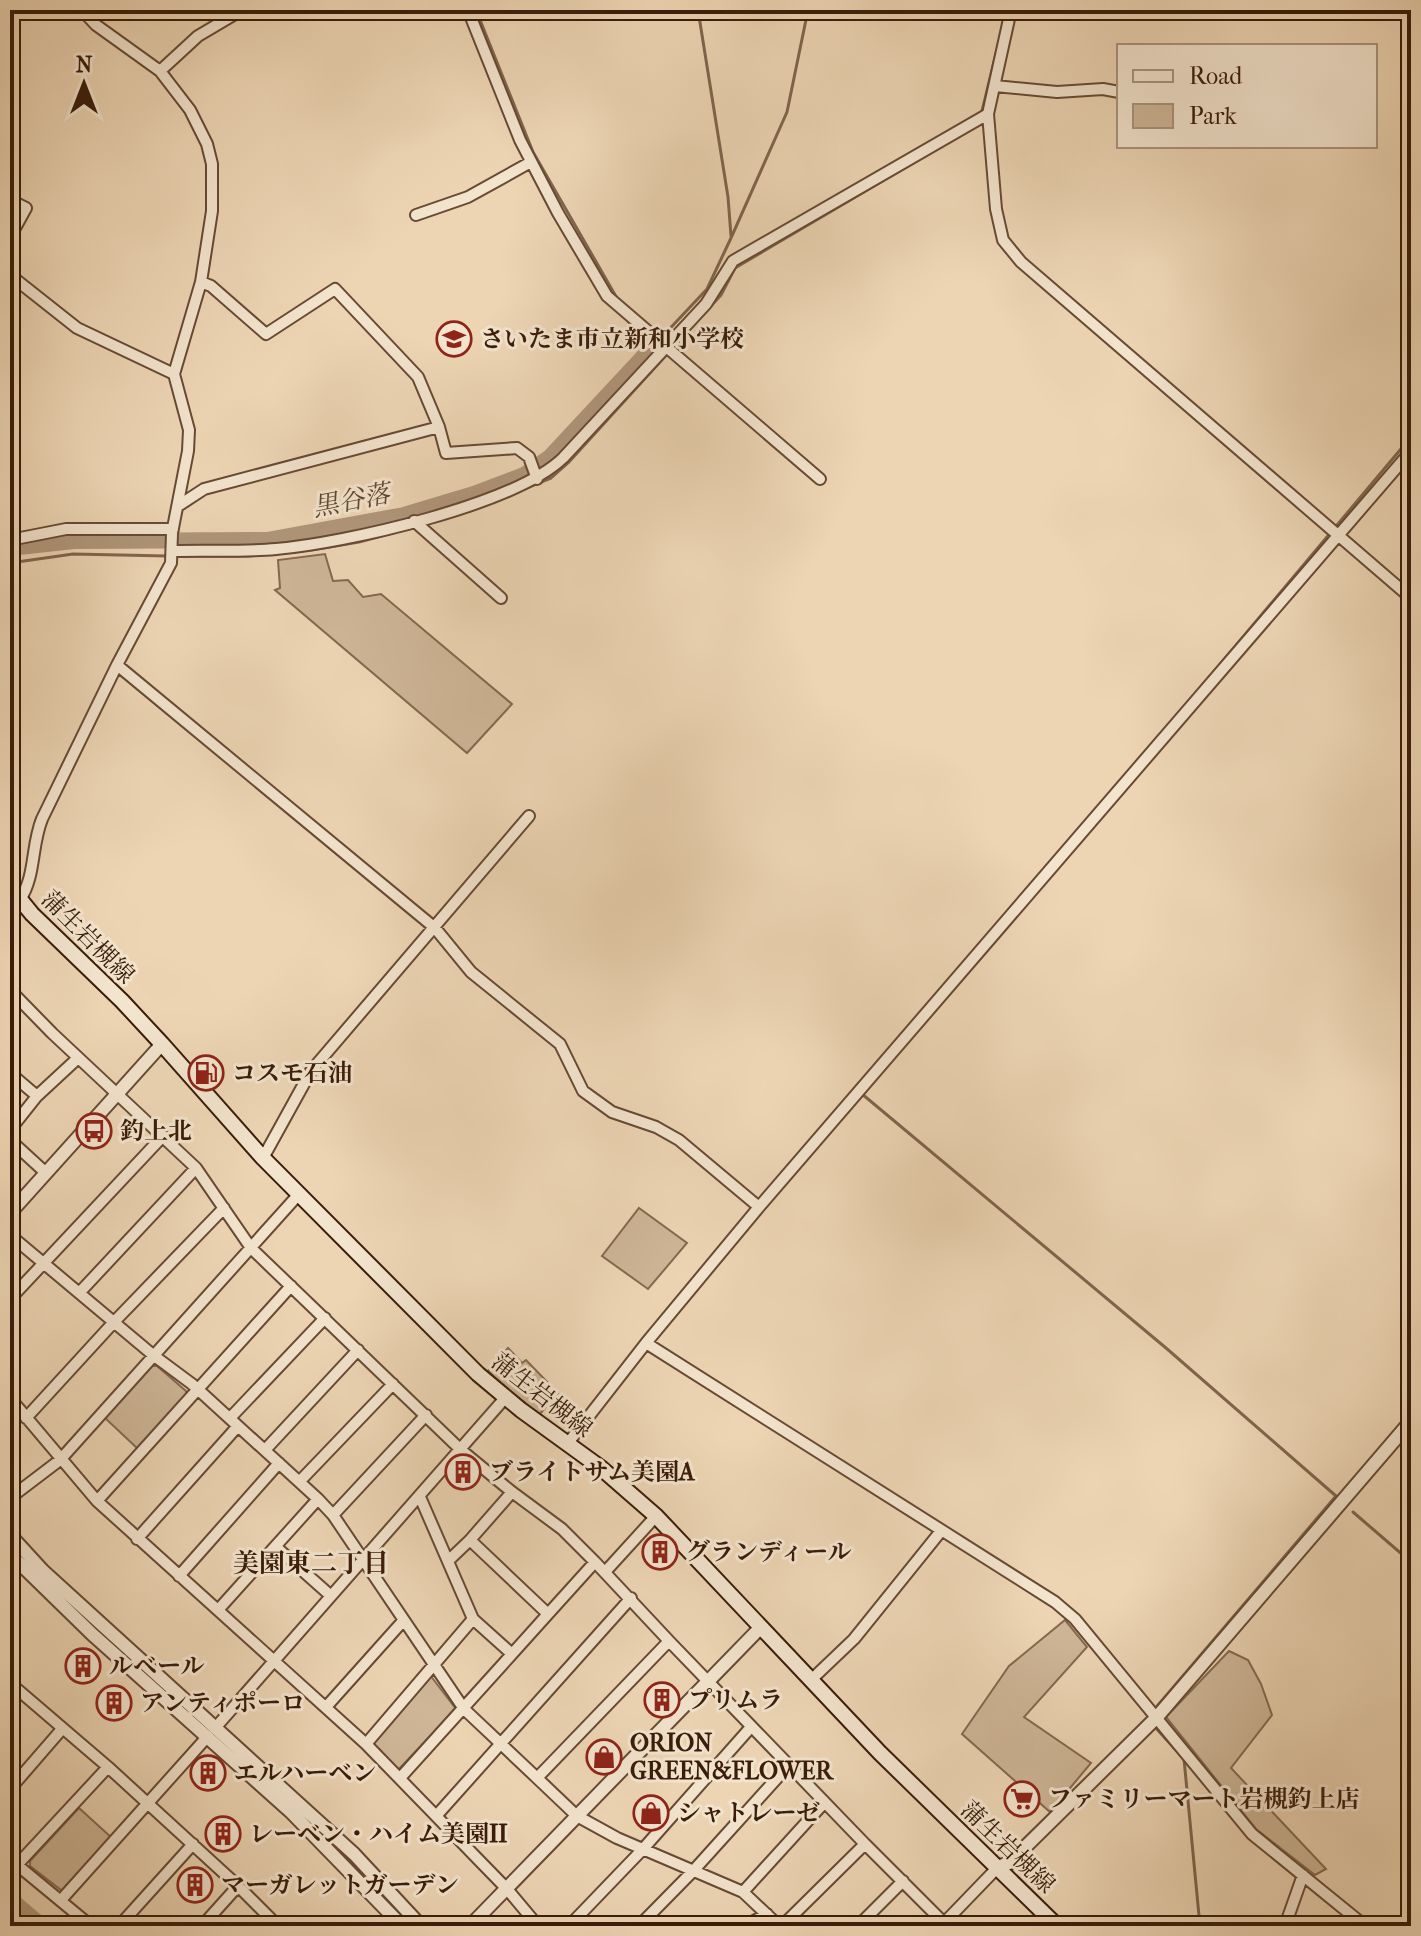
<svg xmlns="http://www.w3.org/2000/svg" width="1421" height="1936" font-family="'IM FELL French Canon','Noto Serif JP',serif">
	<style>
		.green { fill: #ceb697; stroke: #846950; stroke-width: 2 }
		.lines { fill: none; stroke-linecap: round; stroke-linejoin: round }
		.stream { stroke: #80654d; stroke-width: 3 }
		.river { stroke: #b0967a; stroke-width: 16 }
		.minor-casing { stroke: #664a34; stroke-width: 14 }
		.tertiary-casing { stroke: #664a34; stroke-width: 16 }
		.secondary-casing { stroke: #391c09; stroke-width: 18 }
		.minor { stroke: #f3e4ce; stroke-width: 10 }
		.tertiary { stroke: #f3e4ce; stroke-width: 12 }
		.secondary { stroke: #f3e4ce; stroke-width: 14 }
		.labels { text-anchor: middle; stroke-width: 6; stroke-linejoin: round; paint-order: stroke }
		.poi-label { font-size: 24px; font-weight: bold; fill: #391c09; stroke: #f3e4ce; text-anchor: start }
		.street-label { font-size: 24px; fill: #391c09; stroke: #f3e4ce }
		.water-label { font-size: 26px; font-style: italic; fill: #634731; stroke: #f3e4ce }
		.neighbourhood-label { font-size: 26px; font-weight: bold; fill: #391c09; stroke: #f3e4ce }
	</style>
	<rect width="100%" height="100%" fill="#edd5b4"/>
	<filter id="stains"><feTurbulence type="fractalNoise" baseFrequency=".0025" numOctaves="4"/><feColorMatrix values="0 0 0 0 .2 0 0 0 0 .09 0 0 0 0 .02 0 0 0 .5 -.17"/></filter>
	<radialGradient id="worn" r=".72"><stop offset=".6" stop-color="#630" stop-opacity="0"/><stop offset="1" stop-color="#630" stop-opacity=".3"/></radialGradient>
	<path class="green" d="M325,554L333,581L348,580L363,597L381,594L512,704L467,753L275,590L280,588L278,560Z
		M639,1208L687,1243L648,1289L602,1256Z
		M508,1348L522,1363L526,1360L558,1393L540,1414L511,1393L488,1371Z
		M152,1366H157L186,1391V1396L138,1449L105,1418Z
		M1065,1620L1087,1647L1024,1717L1091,1763L1050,1812L962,1734L1009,1666Z
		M1229,1651L1248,1660L1261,1684L1272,1715L1231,1768L1326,1869L1315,1875L1256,1829L1166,1717Z
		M430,1675L456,1709L398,1770L373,1744Z
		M79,1808L112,1838L65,1891L61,1890L30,1866V1861Z"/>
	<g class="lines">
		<path class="stream" d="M476,10L533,152L618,300
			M698,10L728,197L731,236
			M1408,10L1411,70
			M1002,30L1006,10
			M981,115L999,41
			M627,318L645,355L707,289L731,238L787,112L808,10
			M470,511L551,478L568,463L721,295L735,268L942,146
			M311,550L359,542L393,533
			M175,556H249L303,551
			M10,563L73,554L167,556
			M1200,688L1411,437
			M862,1094L1166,1348L1336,1496L1153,1711
			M1353,1512L1411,1562
			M1154,1726L1184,1759L1200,1926"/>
		<path class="river" d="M10,548L74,541L267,540L404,515L474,494L524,475L550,457L645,355
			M10,1899L42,1926"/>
		<defs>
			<path id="minor" d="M468,10L520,140L558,213L607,296L820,479
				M1011,10L988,114L996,209L1003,240L1021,262L1411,598
				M160,71L198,36L242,10
				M995,86L1057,92L1103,89L1119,92
				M10,200L26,208L10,237
				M416,215L468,197L531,162
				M10,275L77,328L174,374
				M201,282L211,286L266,334L335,289L418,377L439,427L446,453L517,448L529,457L537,479
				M178,506L204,489L439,427
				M414,521L501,598
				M10,540L66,529H173
				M172,551C206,550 242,552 276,549C345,543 514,505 563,458L706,304L733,261L988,114
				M117,665L435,928L471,972L560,1044L583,1091L612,1112L656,1127L679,1140L759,1207
				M20,900C36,875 31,846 42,819L117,665L171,563L172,533L188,451L189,430L174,374L201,282L212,211V164L207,144L190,110L160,71L96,25L82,10
				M10,990L52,1033L196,1168L251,1248L461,1450L512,1492L562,1529L595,1562
				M10,1073L37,1096
				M10,1130L37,1096L78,1058
				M10,1140L46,1173
				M263,1158L311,1071L529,816
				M10,1235L153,1355L192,1384L318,1499L333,1515L464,1709L537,1778
				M80,1292L196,1168
				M10,1299L163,1136
				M646,1343L1055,1602L1075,1619L1252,1834L1365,1926
				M10,1398L97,1501L366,1744L507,1889L538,1926
				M26,1418L114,1322L224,1208
				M230,1418L325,1318
				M568,1443L646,1343L759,1207L1411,451
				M265,1450L358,1350
				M300,1481L393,1384
				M420,1497L473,1619
				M10,1498L60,1460L299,1194
				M97,1501L291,1286
				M333,1515L426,1415
				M137,1539L238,1426
				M470,1540L512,1492
				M276,1547L331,1596
				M605,1572L656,1516
				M179,1576L279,1463
				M218,1610L318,1499
				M548,1614L595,1562L669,1641L537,1778L577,1816L617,1838L743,1892L779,1926
				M669,1641L865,1844L782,1926
				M811,1680L854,1639L941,1531
				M10,1683L108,1767L238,1886L278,1926
				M10,1703L20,1692
				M326,1707L403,1621
				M216,1727L505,1398
				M366,1744L473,1619L512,1654L548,1614L470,1540L448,1561
				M400,1778L512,1654
				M10,1789L62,1729
				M437,1815L631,1598
				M865,1844L947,1926
				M10,1859L91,1926
				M17,1865L108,1767
				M743,1892L824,1803
				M61,1900L208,1736
				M944,1923L998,1867
				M119,1926L193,1844
				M202,1926L238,1886
				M569,1926L643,1849L751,1727
				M639,1926L694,1870L788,1766
				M745,1926L767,1914
				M858,1926L903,1881
				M1285,1926L1303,1875"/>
			<path id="tertiary" d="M10,1213L162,1044
				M10,1535L43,1571L354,1854L421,1926
				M10,1554L92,1634L291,1812L402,1926
				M998,1867L1009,1863L1157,1717L1411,1421
				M470,1926L761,1627"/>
			<path id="secondary" d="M10,887L32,914L122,1001L162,1044L263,1158L478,1374L521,1410L601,1468L656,1516L880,1753L1057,1926"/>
		</defs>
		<use href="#minor" class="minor-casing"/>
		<use href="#tertiary" class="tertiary-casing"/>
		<use href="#secondary" class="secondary-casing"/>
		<use href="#minor" class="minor"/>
		<use href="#tertiary" class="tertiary"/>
		<use href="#secondary" class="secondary"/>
	</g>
	<defs>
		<symbol id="school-ring" viewBox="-11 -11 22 22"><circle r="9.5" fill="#f3e4ce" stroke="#8f2418" stroke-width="1.5"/><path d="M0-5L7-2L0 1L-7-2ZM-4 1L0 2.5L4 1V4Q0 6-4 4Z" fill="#8f2418"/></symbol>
		<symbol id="fuel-ring" viewBox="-11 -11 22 22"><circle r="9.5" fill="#f3e4ce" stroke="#8f2418" stroke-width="1.5"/><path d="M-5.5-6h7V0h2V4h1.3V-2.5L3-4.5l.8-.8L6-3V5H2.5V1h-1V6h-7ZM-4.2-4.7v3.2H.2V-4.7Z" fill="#8f2418"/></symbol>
		<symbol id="bus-ring" viewBox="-11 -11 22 22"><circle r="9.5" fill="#f3e4ce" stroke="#8f2418" stroke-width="1.5"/><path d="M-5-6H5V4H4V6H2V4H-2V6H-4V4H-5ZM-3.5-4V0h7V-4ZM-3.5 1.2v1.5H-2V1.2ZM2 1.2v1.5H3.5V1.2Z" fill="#8f2418"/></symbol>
		<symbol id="building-ring" viewBox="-11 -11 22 22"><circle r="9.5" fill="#f3e4ce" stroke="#8f2418" stroke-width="1.5"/><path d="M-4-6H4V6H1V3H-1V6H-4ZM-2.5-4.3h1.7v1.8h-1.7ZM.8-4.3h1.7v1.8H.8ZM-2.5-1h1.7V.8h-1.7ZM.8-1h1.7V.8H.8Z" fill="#8f2418"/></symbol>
		<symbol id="shop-ring" viewBox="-11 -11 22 22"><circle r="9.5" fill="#f3e4ce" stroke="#8f2418" stroke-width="1.5"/><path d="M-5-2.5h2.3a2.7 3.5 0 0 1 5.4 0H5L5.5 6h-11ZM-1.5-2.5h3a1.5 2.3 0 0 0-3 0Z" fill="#8f2418"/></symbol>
		<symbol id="supermarket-ring" viewBox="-11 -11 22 22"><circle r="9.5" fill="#f3e4ce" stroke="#8f2418" stroke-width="1.5"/><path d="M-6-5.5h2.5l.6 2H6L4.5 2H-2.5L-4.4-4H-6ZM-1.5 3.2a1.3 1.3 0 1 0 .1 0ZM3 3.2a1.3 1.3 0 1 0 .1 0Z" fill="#8f2418"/></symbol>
	</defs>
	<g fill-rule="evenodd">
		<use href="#school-ring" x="434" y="319" width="40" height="40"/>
		<use href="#fuel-ring" x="186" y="1053" width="40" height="40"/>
		<use href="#bus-ring" x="74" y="1111" width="40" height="40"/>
		<use href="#building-ring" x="443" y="1452" width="40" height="40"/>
		<use href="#building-ring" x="640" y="1532" width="40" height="40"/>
		<use href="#building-ring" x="63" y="1646" width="40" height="40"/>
		<use href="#building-ring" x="642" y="1680" width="40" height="40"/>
		<use href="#building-ring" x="94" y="1683" width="40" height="40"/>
		<use href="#shop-ring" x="584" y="1737" width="40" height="40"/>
		<use href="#building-ring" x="188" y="1753" width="40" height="40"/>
		<use href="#supermarket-ring" x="1002" y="1779" width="40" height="40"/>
		<use href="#shop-ring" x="631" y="1793" width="40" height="40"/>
		<use href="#building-ring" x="203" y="1814" width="40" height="40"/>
		<use href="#building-ring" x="175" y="1865" width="40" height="40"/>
	</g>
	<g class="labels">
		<g class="poi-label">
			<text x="480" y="347">さいたま市立新和小学校</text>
			<text x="232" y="1081">コスモ石油</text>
			<text x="120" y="1139">釣上北</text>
			<text x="489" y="1480">ブライトサム美園A</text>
			<text x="686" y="1560">グランディール</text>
			<text x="109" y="1674">ルベール</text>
			<text x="688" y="1708">プリムラ</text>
			<text x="140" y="1711">アンティポーロ</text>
			<text x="630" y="1751">ORION<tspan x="630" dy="28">GREEN&amp;FLOWER</tspan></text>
			<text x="234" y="1781">エルハーベン</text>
			<text x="1048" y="1807">ファミリーマート岩槻釣上店</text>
			<text x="677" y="1821">シャトレーゼ</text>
			<text x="249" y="1842">レーベン・ハイム美園II</text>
			<text x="221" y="1893">マーガレットガーデン</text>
		</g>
		<g class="street-label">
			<text transform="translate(88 937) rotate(45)" y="8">蒲生岩槻線</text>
			<text transform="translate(542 1395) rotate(38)" y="8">蒲生岩槻線</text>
			<text transform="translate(1008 1847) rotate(44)" y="8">蒲生岩槻線</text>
		</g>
		<g class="water-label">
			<text transform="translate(351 500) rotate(-11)" y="9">黒谷落</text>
		</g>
		<g class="neighbourhood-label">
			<text x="311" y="1572">美園東二丁目</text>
		</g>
	</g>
	<rect width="1421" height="1936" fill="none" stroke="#edd5b4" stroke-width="40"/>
	<rect x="12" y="12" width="1397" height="1912" fill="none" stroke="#391c09" stroke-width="4"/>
	<rect x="20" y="20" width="1381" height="1896" fill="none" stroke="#391c09" stroke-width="2"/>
	<rect x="1117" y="44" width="260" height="104" fill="#f3e4ce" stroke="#a9947f" stroke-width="2"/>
	<rect x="1133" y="70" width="40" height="12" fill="#f3e4ce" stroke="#a9947f" stroke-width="2"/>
	<text x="1189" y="84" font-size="24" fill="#391c09">Road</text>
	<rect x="1133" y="104" width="40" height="24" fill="#ceb697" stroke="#a9947f" stroke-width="2"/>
	<text x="1189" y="124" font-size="24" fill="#391c09">Park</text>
	<g transform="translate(84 84)" stroke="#f3e4ce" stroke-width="6" paint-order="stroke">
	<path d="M0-6L14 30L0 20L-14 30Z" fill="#391c09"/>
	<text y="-12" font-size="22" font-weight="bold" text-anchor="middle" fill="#391c09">N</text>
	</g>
	<rect width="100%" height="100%" filter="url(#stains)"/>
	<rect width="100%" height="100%" fill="url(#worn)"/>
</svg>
